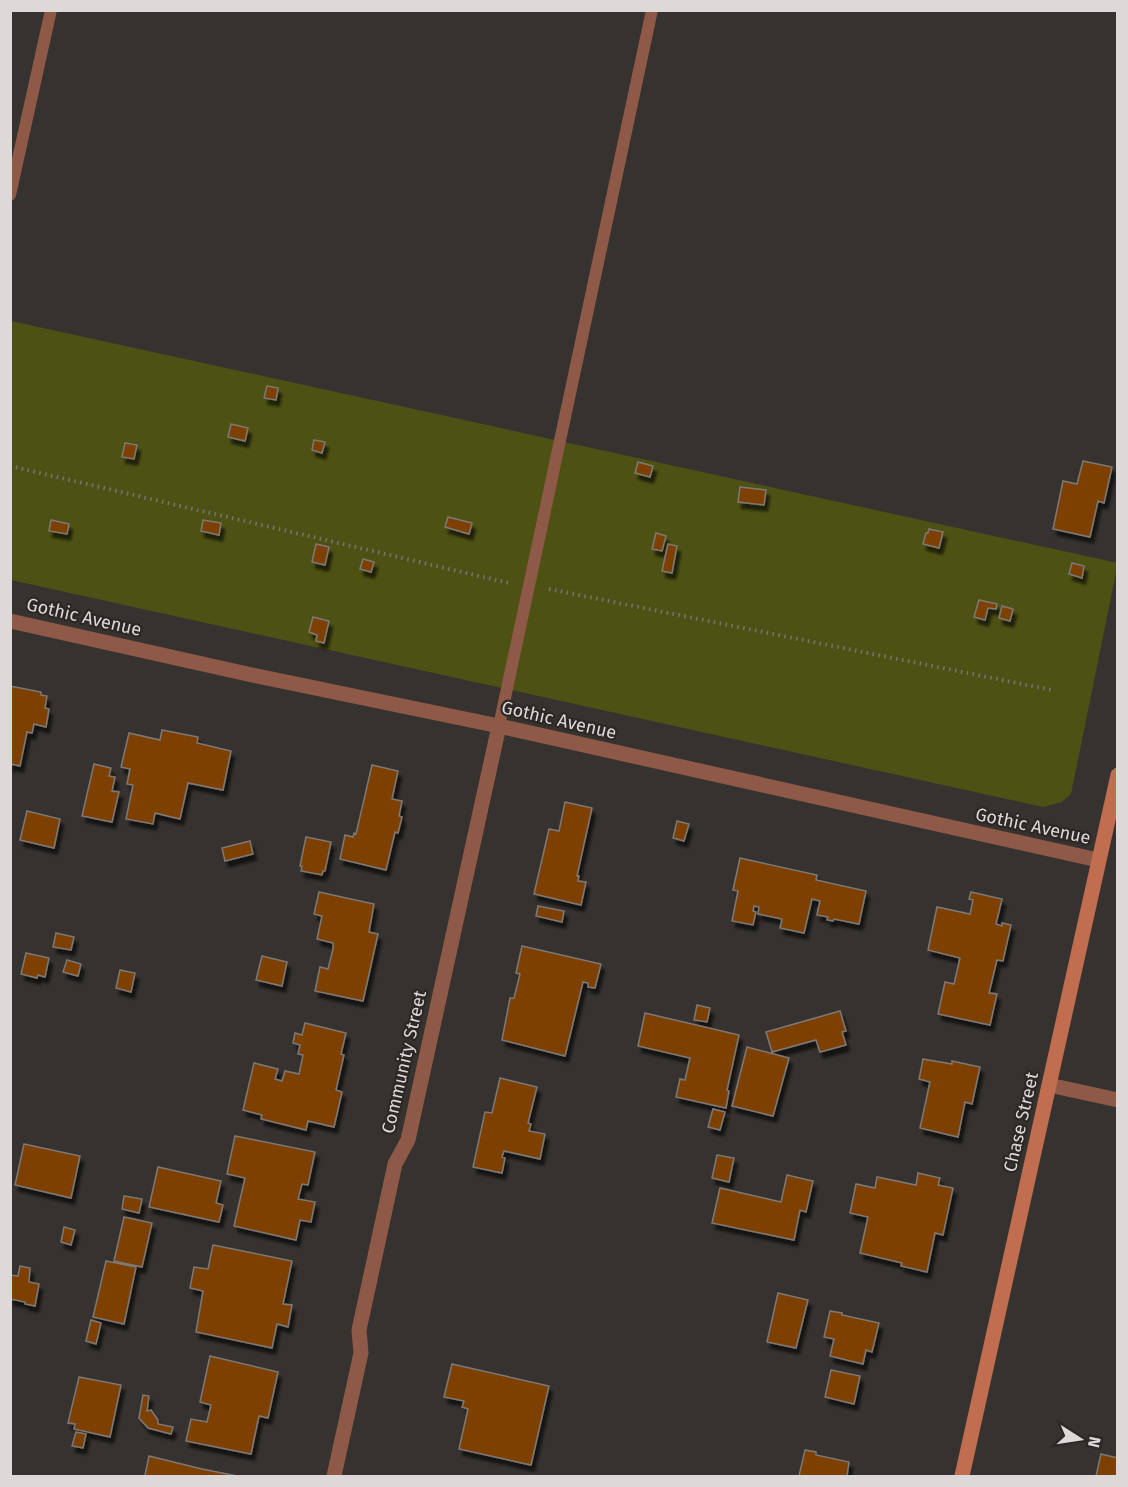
<svg xmlns="http://www.w3.org/2000/svg" width="1128" height="1487" font-family="'Fira Sans',sans-serif">
	<style>
		.green { fill: #4d5214 }
		.building { fill: #7e4000; stroke: #7d7976; stroke-width: 1.5; filter: url(#shadow) }
		.lines { fill: none; stroke-linecap: round; stroke-linejoin: round }
		.path { stroke: #787472; stroke-width: 4; stroke-dasharray: 1.5 4.5; stroke-linecap: butt }
		.lane { stroke: #8e5947; stroke-width: 12 }
		.street { stroke: #8e5947; stroke-width: 15 }
		.secondary { stroke: #c06d50; stroke-width: 15 }
		.labels { text-anchor: middle; stroke-width: 4.5; stroke-linejoin: round; paint-order: stroke }
		.street-label { font-size: 18px; fill: #dcd9d8; stroke: #2c2825 }
	</style>
	<defs>
		<filter id="shadow"><feDropShadow dx="3.5" dy="6" stdDeviation="1.5" flood-color="#0009"/></filter>
	</defs>
	<rect width="100%" height="100%" fill="#36322f"/>
	<path class="green" d="M11,321L1118,563L1071,794L1062,802L1043,807L11,580Z"/>
	<path class="building" d="M267,386L278,388L276,400L264,398Z
		M231,424L248,428L245,441L228,437Z
		M314,440L325,442L322,453L312,450Z
		M125,443L137,445L134,459L122,457Z
		M1083,461L1112,467L1104,503L1098,501L1090,537L1053,529L1063,481L1077,484Z
		M638,462L653,466L650,477L635,473Z
		M740,487L766,490L764,505L738,502Z
		M448,517L472,523L469,534L445,527Z
		M51,520L69,524L67,534L49,531Z
		M203,520L221,523L219,535L201,531Z
		M929,529L943,532L939,548L923,544L926,533H928Z
		M656,533L666,536L662,551L652,549Z
		M316,544L329,547L325,565L312,562Z
		M668,544L677,546L672,573L662,571Z
		M363,559L374,562L371,572L360,569Z
		M1072,563L1084,566L1082,578L1069,574Z
		M979,600L997,604L996,609L988,608L985,620L974,617Z
		M1002,606L1013,609L1010,621L999,618Z
		M313,617L329,621L324,643L316,641L317,635L309,632Z
		M10,686L41,692V695L47,696L45,708L49,709L46,727L34,724L32,733L27,732L20,766L11,764L10,767Z
		M162,730L198,737L197,743L231,751L223,790L188,783L180,819L155,813L153,824L126,819L133,785L127,784L130,769L121,767L129,733L160,740Z
		M94,764L111,768L109,776L115,777L112,791L119,792L112,822L82,816Z
		M372,765L398,771L392,799L402,801L399,816L402,817L398,833L395,832L386,870L340,859L345,835L353,837L354,833L356,834Z
		M565,802L592,808L577,876H579L578,881L586,882L581,905L534,894L549,829L559,831Z
		M27,811L60,819L54,848L20,840Z
		M677,821L689,824L684,841L673,838Z
		M306,837L331,842L325,871H323L322,875L301,871L302,866H300Z
		M250,841L253,854L225,861L222,848Z
		M740,858L817,875L816,880L866,891L859,924L834,919L833,921L827,920L828,917L817,915L820,901L812,899L804,933L780,928L782,919L758,914L759,907L754,906L753,911L756,912L753,925L732,921L738,891L733,890Z
		M319,892L374,904L369,932L378,934L363,1001L315,991L320,967L328,969L333,949V943L317,939L322,916L314,914Z
		M971,892L1002,899L996,924L1002,926V923L1011,925L1003,961L997,960L989,993L997,994L990,1025L938,1014L945,982L954,984L960,958L928,950L937,907L970,914L973,900L969,899Z
		M538,906L564,911L562,922L536,916Z
		M56,933L74,937L71,950L53,947Z
		M522,946L601,964L595,988L588,987V983L583,982L565,1056L502,1040L510,998H514L520,974L516,973Z
		M26,953L49,958L45,977L38,975L37,978L21,974Z
		M262,956L287,962L282,986L256,980Z
		M67,960L81,964L78,976L63,972Z
		M120,970L135,973L131,992L116,988Z
		M697,1005L710,1008L707,1022L694,1020Z
		M840,1011L846,1031L842,1032L846,1045L820,1052L816,1040L772,1052L766,1032Z
		M645,1013L739,1035L727,1090L729,1091L726,1108L676,1097L680,1079L685,1080L690,1058L638,1046Z
		M305,1023L346,1033L341,1054L344,1055L336,1090L342,1092L334,1127L308,1121L306,1130L261,1119L262,1115L243,1110L254,1063L278,1069L275,1079L282,1081L285,1071L299,1074L303,1055L298,1054L300,1045L293,1043L295,1033L302,1035Z
		M747,1047L789,1058L773,1116L732,1106Z
		M923,1059L952,1064V1061L980,1067L972,1104L965,1102L958,1137L920,1128L930,1082L919,1079Z
		M500,1078L537,1087L528,1123L531,1124L529,1131L545,1134L540,1159L504,1151L502,1157L505,1158L502,1173L473,1167L485,1112L492,1113Z
		M713,1109L725,1112L720,1130L708,1127Z
		M235,1136L315,1152L308,1185L302,1184L298,1199L315,1202L311,1222L300,1220L296,1240L234,1226L245,1178L227,1174Z
		M24,1144L80,1156L71,1198L15,1185Z
		M717,1155L734,1158L729,1182L712,1178Z
		M158,1167L221,1181L216,1203L223,1205L219,1222L149,1207Z
		M918,1173L940,1178L938,1185L953,1188L943,1235L935,1233L927,1272L901,1266L902,1263L860,1253L868,1217L850,1213L856,1184L875,1188L877,1177L916,1185Z
		M787,1175L813,1181L806,1212L800,1210L794,1240L712,1223L720,1188L781,1202Z
		M124,1196L142,1199L139,1213L122,1209Z
		M124,1217L152,1223L142,1267L114,1261Z
		M64,1227L75,1230L71,1245L61,1242Z
		M213,1245L292,1261L283,1304L292,1305L288,1327L277,1324L272,1348L196,1332L203,1291L190,1288L194,1267L208,1269Z
		M106,1261L136,1267L124,1324L93,1317Z
		M20,1266L30,1268L29,1282L39,1284L35,1306L25,1304V1302L10,1299V1275L18,1276Z
		M778,1293L808,1300L796,1348L767,1342Z
		M830,1311L842,1313V1315L879,1323L872,1352L866,1350L863,1364L830,1356L834,1339L824,1337Z
		M91,1320L101,1323L96,1344L86,1341Z
		M210,1356L278,1372L268,1418L259,1416L251,1454L186,1441L191,1419L207,1422L211,1405L200,1402Z
		M452,1364L549,1386L531,1465L459,1449L468,1409L462,1407L464,1401L444,1397Z
		M831,1370L860,1376L854,1404L825,1397Z
		M79,1377L121,1385L110,1437L74,1429L75,1424L68,1423Z
		M143,1395L149,1396L147,1411L151,1410L158,1420V1424L173,1427L171,1434L148,1428L139,1418Z
		M76,1432L86,1434L83,1448L72,1446Z
		M805,1450L816,1452V1455L849,1462L847,1476H799Z
		M1101,1454L1118,1458V1476H1096Z
		M149,1456L202,1469L237,1476H147L145,1475Z"/>
	<g class="lines">
		<path class="path" d="M10,466L509,583
			M549,589L1052,690"/>
		<path class="lane" d="M10,195L51,10
			M499,726L652,10"/>
		<path class="street" d="M10,621L252,675L499,726L1098,860
			M1049,1085L1118,1100
			M334,1476L361,1353L359,1330L395,1164L408,1140L499,726"/>
		<path class="secondary" d="M962,1476L1118,775"/>
	</g>
	<g class="labels">
		<g class="street-label">
			<text transform="translate(84 617) rotate(13)" y="6">Gothic Avenue</text>
			<text transform="translate(559 720) rotate(13)" y="6">Gothic Avenue</text>
			<text transform="translate(1033 826) rotate(12)" y="6">Gothic Avenue</text>
			<text transform="translate(404 1062) rotate(-77)" y="6">Community Street</text>
			<text transform="translate(1021 1122) rotate(-77)" y="6">Chase Street</text>
		</g>
	</g>
	<rect width="1128" height="1487" fill="none" stroke="#dcd9d8" stroke-width="24"/>
	<g transform="translate(1080 1439) rotate(102)" stroke="#2c2825" stroke-width="4.5" paint-order="stroke">
	<path d="M0-4.5L10 22L0 15L-10 22Z" fill="#dcd9d8"/>
	<text y="-9" font-size="16" font-weight="bold" text-anchor="middle" fill="#dcd9d8">N</text>
	</g>
</svg>
